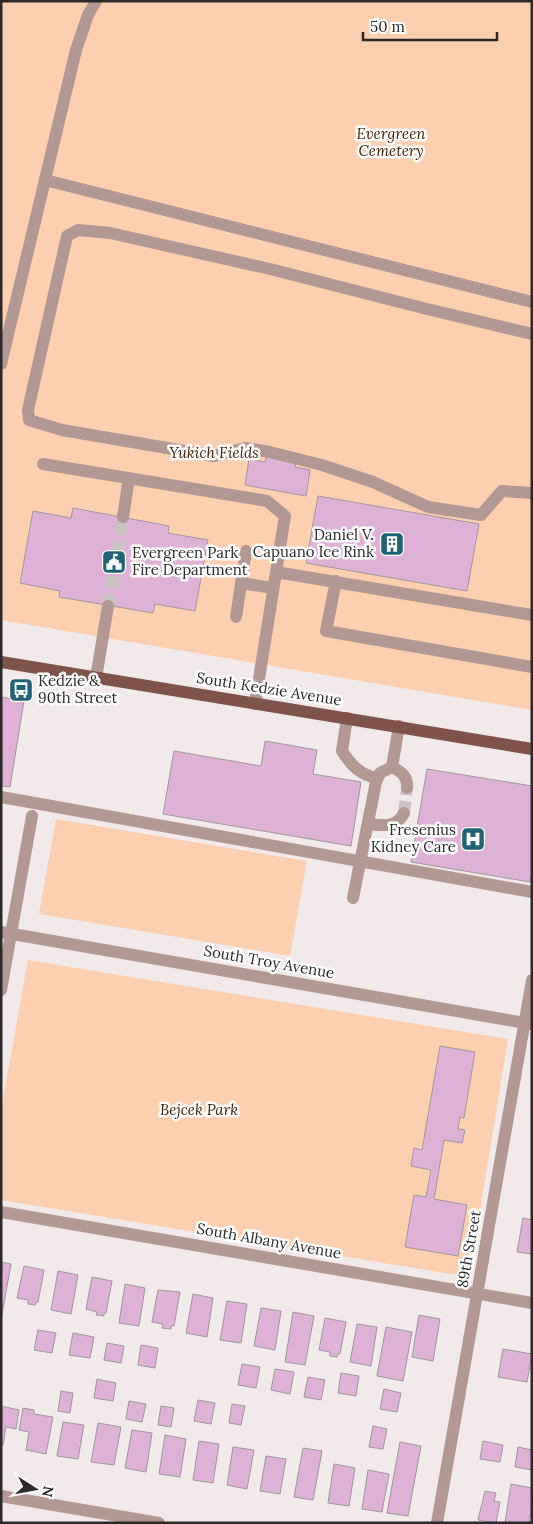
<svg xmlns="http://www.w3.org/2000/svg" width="533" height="1524" font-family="Lora,serif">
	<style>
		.green { fill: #fdcfae }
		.building { fill: #e0b1d6; stroke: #9d979c }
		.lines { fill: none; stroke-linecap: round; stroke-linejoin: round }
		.minor-tunnel { stroke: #cac3c4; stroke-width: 12; stroke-dasharray: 12 6; stroke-linecap: butt }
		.minor { stroke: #b29792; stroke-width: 12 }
		.major { stroke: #7f524a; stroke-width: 12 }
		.labels { text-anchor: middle; stroke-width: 5; stroke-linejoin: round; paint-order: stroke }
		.park-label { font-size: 15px; font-style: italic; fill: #432307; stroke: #fff }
		.poi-label { font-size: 15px; fill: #2c292a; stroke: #fff; text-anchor: end }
		.street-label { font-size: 15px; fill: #2c292a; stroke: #fff }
	</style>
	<rect width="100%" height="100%" fill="#f2e9eb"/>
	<path class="green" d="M1,1H532V710L1,620Z
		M56,819L307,861L290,956L39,914Z
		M28,960L508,1039L469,1277L1,1200V1110Z"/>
	<path class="building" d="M266,457L296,462L295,467L310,470L306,496L245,485L249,459L265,462Z
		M318,496L479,524L467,591L306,563Z
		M73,508L169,526L168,533L208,540L195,611L155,604L153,613L59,597L60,591L20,583L33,511L71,518Z
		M1,697L24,701L10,787L1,786Z
		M265,741L317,750L313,774L361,782L351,846L163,814L174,751L261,766Z
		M427,769L532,786V873L530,882L411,862Z
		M440,1046L475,1052L464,1118L460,1117L458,1129L465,1130L462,1143L444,1140L434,1199L467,1205L458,1256L405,1247L414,1195L426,1197L431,1170L411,1166L414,1148L422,1150Z
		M523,1218L532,1220V1254L517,1252Z
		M1,1262L11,1264L1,1320Z
		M24,1266L44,1270L38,1302H36L35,1305L28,1304V1300L17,1298Z
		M58,1271L78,1275L71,1314L51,1310Z
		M92,1277L112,1281L106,1313H104V1316L96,1315L97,1312L86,1309Z
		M125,1284L145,1288L139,1326L119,1323Z
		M158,1290L180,1292L174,1326H171V1329L162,1328L163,1324L152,1322Z
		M193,1294L213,1298L207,1337L186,1333Z
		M227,1301L247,1304L241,1343L220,1340Z
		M261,1308L281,1311L275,1350L254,1346Z
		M293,1312L314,1316L305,1365L285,1362Z
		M419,1315L440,1319L433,1361L412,1357Z
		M325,1318L346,1322L340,1354H338L337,1357L330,1356V1352L319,1350Z
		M357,1324L377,1327L371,1366L350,1362Z
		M386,1327L412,1332L403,1381L377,1376Z
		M38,1330L56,1333L52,1353L34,1350Z
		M73,1333L94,1337L90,1358L69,1355Z
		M107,1343L124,1346L121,1363L104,1360Z
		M141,1345L158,1348L155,1368L138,1365Z
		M503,1349L532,1354L527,1382L498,1377Z
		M242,1364L260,1367L256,1388L238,1385Z
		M275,1369L294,1372L290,1394L271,1390Z
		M341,1373L359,1376L356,1396L338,1393Z
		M308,1377L325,1380L321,1400L304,1397Z
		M97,1379L116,1383L113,1401L94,1398Z
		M384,1389L401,1393L397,1412L380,1409Z
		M61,1391L73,1393L70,1413L58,1411Z
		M198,1400L215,1403L211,1424L194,1421Z
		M129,1401L146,1404L142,1422L126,1419Z
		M232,1404L245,1406L241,1425L229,1423Z
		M1,1406L19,1410L16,1429L6,1427L3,1445H1Z
		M161,1406L174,1408L171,1427L158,1425Z
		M23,1408L34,1410V1414L53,1417L46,1454L26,1450L29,1432L19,1430Z
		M63,1422L84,1425L78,1459L57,1456Z
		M98,1423L121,1427L114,1465L91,1462Z
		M373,1426L387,1429L383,1449L369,1447Z
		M132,1430L152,1433L146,1472L125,1468Z
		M165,1435L186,1439L180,1477L159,1474Z
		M199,1441L219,1444L213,1483L193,1480Z
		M483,1441L503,1445L500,1462L480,1459Z
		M400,1442L421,1446L408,1516L387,1513Z
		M233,1447L254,1450L247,1489L227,1485Z
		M518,1447L532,1450V1470L515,1467Z
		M303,1448L322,1451L313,1500L294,1497Z
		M266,1456L286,1459L280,1494L260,1491Z
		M334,1464L355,1468L349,1506L328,1503Z
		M368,1470L389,1474L382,1512L362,1509Z
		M511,1484L532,1488V1508L529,1523H505Z
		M485,1491L496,1493L494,1501L500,1502L496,1523L478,1520Z"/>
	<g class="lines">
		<path class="minor-tunnel" d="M108,606L123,517
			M404,813L407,788"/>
		<path class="minor" d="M45,180L532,302
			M532,334L427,309L270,269L110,233L78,230L67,236L28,410L29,420L62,430L214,456L245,448L270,452L322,465L373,482L428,507L481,515L502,491L532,493
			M1,364L76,50L88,15L96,1
			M43,464L267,501L285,516L255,704
			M123,517L129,478
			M276,572L532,615
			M336,581L326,631L532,667
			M241,583L273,588
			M236,617L246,551
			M96,678L108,606
			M347,718L342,751C351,765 360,775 377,778
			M392,767L399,726
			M392,767C402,772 408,777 407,788
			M1,797L532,892
			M368,824C383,825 396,829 404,813
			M353,898L376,782L380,773L392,767
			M1,932L531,1024
			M1,990L32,816
			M1,1212L532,1303
			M1,1496L159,1523
			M437,1523L532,980"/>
		<path class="major" d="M1,662L532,749"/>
	</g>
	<defs>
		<symbol id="building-square" viewBox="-11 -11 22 22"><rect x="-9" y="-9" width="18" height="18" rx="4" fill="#206376" stroke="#fff"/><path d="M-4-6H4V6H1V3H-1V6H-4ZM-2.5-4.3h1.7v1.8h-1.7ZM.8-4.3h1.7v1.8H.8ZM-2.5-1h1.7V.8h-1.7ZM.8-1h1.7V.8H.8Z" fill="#fff"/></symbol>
		<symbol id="civic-square" viewBox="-11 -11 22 22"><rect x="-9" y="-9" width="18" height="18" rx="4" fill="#206376" stroke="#fff"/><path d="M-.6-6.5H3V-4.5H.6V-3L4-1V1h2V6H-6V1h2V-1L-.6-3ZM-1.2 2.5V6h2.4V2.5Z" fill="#fff"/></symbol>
		<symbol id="bus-square" viewBox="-11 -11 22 22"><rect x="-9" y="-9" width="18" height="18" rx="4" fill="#206376" stroke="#fff"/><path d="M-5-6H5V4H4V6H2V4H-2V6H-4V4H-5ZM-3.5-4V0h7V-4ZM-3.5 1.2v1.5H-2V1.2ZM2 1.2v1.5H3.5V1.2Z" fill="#fff"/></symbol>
		<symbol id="hospital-square" viewBox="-11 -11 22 22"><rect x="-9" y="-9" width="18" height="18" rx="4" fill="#206376" stroke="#fff"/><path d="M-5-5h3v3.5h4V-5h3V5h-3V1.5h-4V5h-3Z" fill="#fff"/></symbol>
	</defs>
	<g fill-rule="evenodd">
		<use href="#building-square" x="378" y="530" width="28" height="28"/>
		<use href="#civic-square" x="100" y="548" width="28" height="28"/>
		<use href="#bus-square" x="7" y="676" width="28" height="28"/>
		<use href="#hospital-square" x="459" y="825" width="28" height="28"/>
	</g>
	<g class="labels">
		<g class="park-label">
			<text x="391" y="139">Evergreen<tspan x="391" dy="17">Cemetery</tspan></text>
			<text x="214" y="458">Yukich Fields</text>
			<text x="199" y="1115">Bejcek Park</text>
		</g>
		<g class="poi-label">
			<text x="374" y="540">Daniel V.<tspan x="374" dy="17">Capuano Ice Rink</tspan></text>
			<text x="132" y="558" text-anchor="start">Evergreen Park<tspan x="132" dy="17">Fire Department</tspan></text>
			<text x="38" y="686" text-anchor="start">Kedzie &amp;<tspan x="38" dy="17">90th Street</tspan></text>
			<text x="456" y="835">Fresenius<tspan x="456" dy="17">Kidney Care</tspan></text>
		</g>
		<g class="street-label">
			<text transform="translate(269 689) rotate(9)" y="5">South Kedzie Avenue</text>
			<text transform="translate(269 962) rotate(10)" y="5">South Troy Avenue</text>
			<text transform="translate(269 1241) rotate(10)" y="5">South Albany Avenue</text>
			<text transform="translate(469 1249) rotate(-80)" y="5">89th Street</text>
		</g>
	</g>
	<rect width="533" height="1524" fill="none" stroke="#2c292a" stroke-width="5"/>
	<g transform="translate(35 1489) rotate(101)" stroke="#ffffff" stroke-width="4" paint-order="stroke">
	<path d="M0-4L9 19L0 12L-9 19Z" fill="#2c292a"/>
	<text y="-8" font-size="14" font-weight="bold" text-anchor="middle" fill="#2c292a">N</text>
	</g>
	<path d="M363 32v8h134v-8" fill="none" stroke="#2c292a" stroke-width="2.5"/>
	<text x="370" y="32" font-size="15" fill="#2c292a" stroke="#ffffff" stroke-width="4" paint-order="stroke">50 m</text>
</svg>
